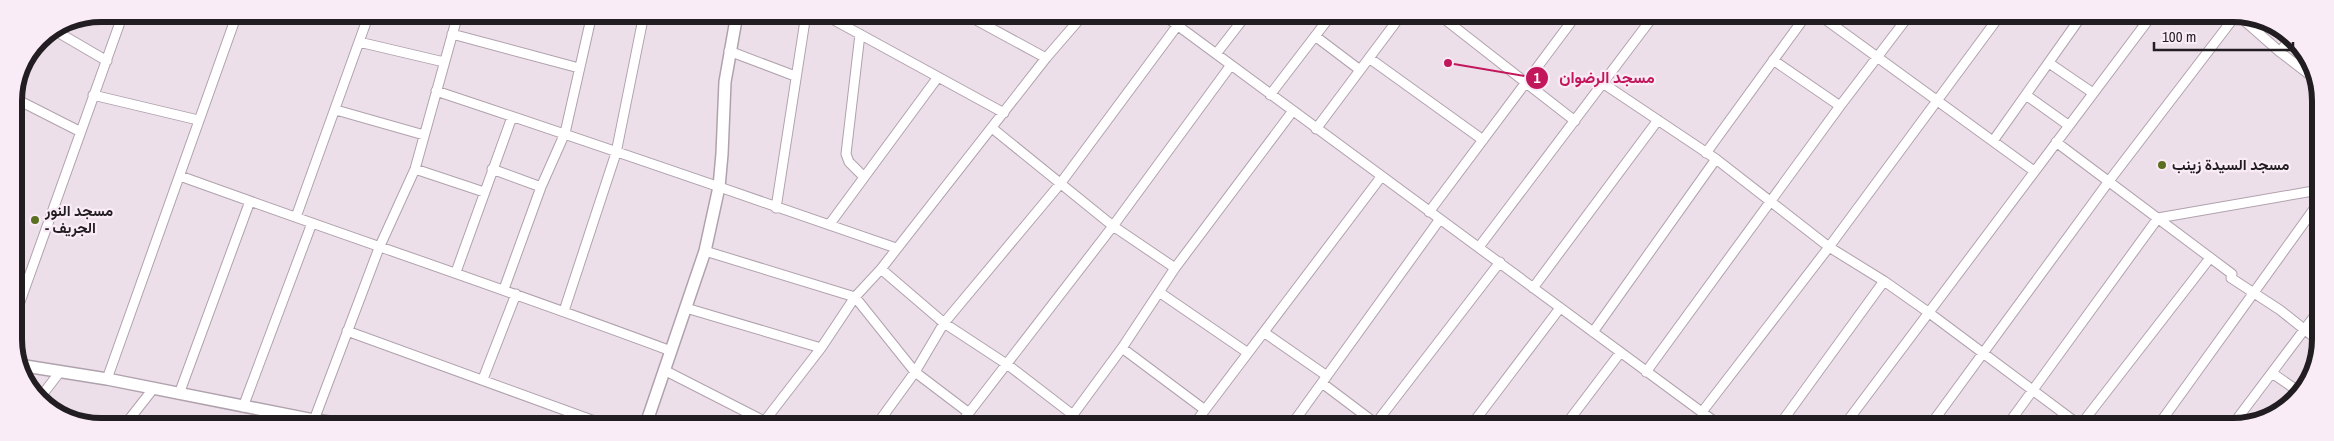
<svg xmlns="http://www.w3.org/2000/svg" width="2334" height="441" font-family="'Archivo Narrow',Vazirmatn,sans-serif">
	<style>
		.lines { fill: none; stroke-linecap: round; stroke-linejoin: round }
		.minor-casing { stroke: #b0a2ad; stroke-width: 11 }
		.tertiary-casing { stroke: #b0a2ad; stroke-width: 14 }
		.minor { stroke: #fff; stroke-width: 9 }
		.tertiary { stroke: #fff; stroke-width: 11 }
		.poi-dot { fill: #5a6f1f; stroke: #faecf7; stroke-width: 2 }
		.labels { text-anchor: middle; stroke-width: 4.5; stroke-linejoin: round; paint-order: stroke }
		.poi-label { font-size: 15px; font-weight: bold; fill: #221d21; stroke: #faecf7; text-anchor: start }
		.rim { fill: none; stroke: #221d21; stroke-width: 6 }
		.leader { fill: none; stroke: #c2185b; stroke-width: 2 }
		.callout-dot { fill: #c2185b; stroke: #faecf7; stroke-width: 2 }
		.mark-label { font-size: 15px; text-anchor: middle; font-weight: bold; fill: #fff }
		.callout-label { font-size: 16px; text-anchor: middle; font-weight: bold; fill: #c2185b; stroke: #faecf7; stroke-width: 4.5; stroke-linejoin: round; paint-order: stroke }
	</style>
	<rect width="100%" height="100%" fill="#eddfea"/>
	<g class="lines">
		<defs>
			<path id="minor" d="M579,14L591,17
				M823,14L1004,113
				M965,14L1046,58
				M1162,14L1722,427
				M1438,14L1575,121
				M1818,14L2034,171
				M2131,15L2145,24
				M2238,15L2280,52L2315,79
				M54,30L107,61
				M452,34L579,68
				M860,34L846,154L849,162L864,177
				M1315,36L1360,70
				M359,42L444,62
				M729,51L795,76
				M2280,52L2291,37
				M1216,54L1247,14
				M1369,58L1483,140
				M1773,60L1840,106
				M2049,63L2093,93
				M1604,84L1716,159L1829,247L1884,281L1928,312L2082,427
				M436,91C590,142 743,195 896,248
				M93,95L198,120
				M1270,95L1332,14
				M2026,95L2068,125
				M14,98L79,131
				M336,110L424,135
				M992,128L1113,226L1175,268
				M1316,129L1402,14
				M1993,141L2083,14
				M2056,142L2232,274L2231,278L2280,310L2319,341
				M1706,153L1807,14
				M415,169L484,192
				M492,169L541,187
				M180,176C343,235 508,290 671,351
				M776,208L806,14
				M1429,212L1577,14
				M296,217L369,14
				M829,225L938,77
				M1479,247L1655,14
				M705,251L855,297L915,372L969,413
				M881,269L944,323L1008,365L1073,415
				M456,272L512,117
				M1533,288L1658,120
				M504,289L541,187L565,133L592,14
				M1159,292L1248,353
				M686,308L821,348
				M564,311L616,153L644,14
				M16,313L123,14
				M347,331L611,427
				M1593,332L1716,159
				M1265,333L1327,376
				M1122,348L1205,410
				M664,370L764,421
				M1646,372L1840,106L1910,14
				M2272,373L2298,391
				M107,379L237,14
				M483,379L516,294
				M1322,383L1375,423
				M179,394L250,201
				M39,399L59,373
				M243,407L312,223
				M1702,412L1829,247L2001,14
				M314,420L379,248L415,169L458,14
				M1379,420L1388,427
				M124,426L153,389
				M268,427L278,413
				M760,427L821,348L855,297L881,269L1046,58L1084,14
				M875,427L915,372L944,323L1060,184L1177,26
				M958,427L1113,226L1231,65
				M1064,427L1122,348L1175,268L1292,112
				M1192,427L1381,177
				M1290,427L1440,219
				M1373,427L1500,262
				M1470,427L1560,308
				M1564,427L1620,353
				M1778,427L1884,281
				M1843,427L2152,15
				M1929,427L2109,181L2236,15
				M2006,427L2158,218L2319,190
				M2079,427L2210,258
				M2157,427L2319,202
				M2231,427L2319,310"/>
			<path id="tertiary" d="M19,365L107,379L314,420L366,427
				M645,427L705,251L719,187L722,154L725,82L737,14"/>
		</defs>
		<use href="#minor" class="minor-casing"/>
		<use href="#tertiary" class="tertiary-casing"/>
		<use href="#minor" class="minor"/>
		<use href="#tertiary" class="tertiary"/>
	</g>
	<g class="poi-dot">
		<circle cx="2162" cy="165" r="5"/>
		<circle cx="35" cy="220" r="5"/>
	</g>
	<g class="labels">
		<g class="poi-label">
			<text x="2172" y="170">مسجد السيدة زينب</text>
			<text x="45" y="216">مسجد النور<tspan x="45" dy="17">- الجريف</tspan></text>
		</g>
	</g>
	<path d="M0 0H2334V441H0ZM101 22H2233A79 79 0 0 1 2312 101V339A79 79 0 0 1 2233 418H101A79 79 0 0 1 22 339V101A79 79 0 0 1 101 22Z" fill="#faecf7" fill-rule="evenodd"/>
	<path class="rim" d="M101 22H2233A79 79 0 0 1 2312 101V339A79 79 0 0 1 2233 418H101A79 79 0 0 1 22 339V101A79 79 0 0 1 101 22Z"/>
	<path class="leader" d="M1448 63L1537 78"/>
	<g class="callout-dot">
		<circle cx="1448" cy="63" r="5"/>
		<circle cx="1537" cy="78" r="12"/>
	</g>
	<g class="mark-label">
		<text x="1537" y="83">1</text>
	</g>
	<g class="callout-label">
		<text x="1607" y="83">مسجد الرضوان</text>
	</g>
	<path d="M2154 42v8h139v-8" fill="none" stroke="#221d21" stroke-width="2.5"/>
	<text x="2162" y="42" font-size="15" fill="#221d21" stroke="#faecf7" stroke-width="4" paint-order="stroke">100 m</text>
</svg>
